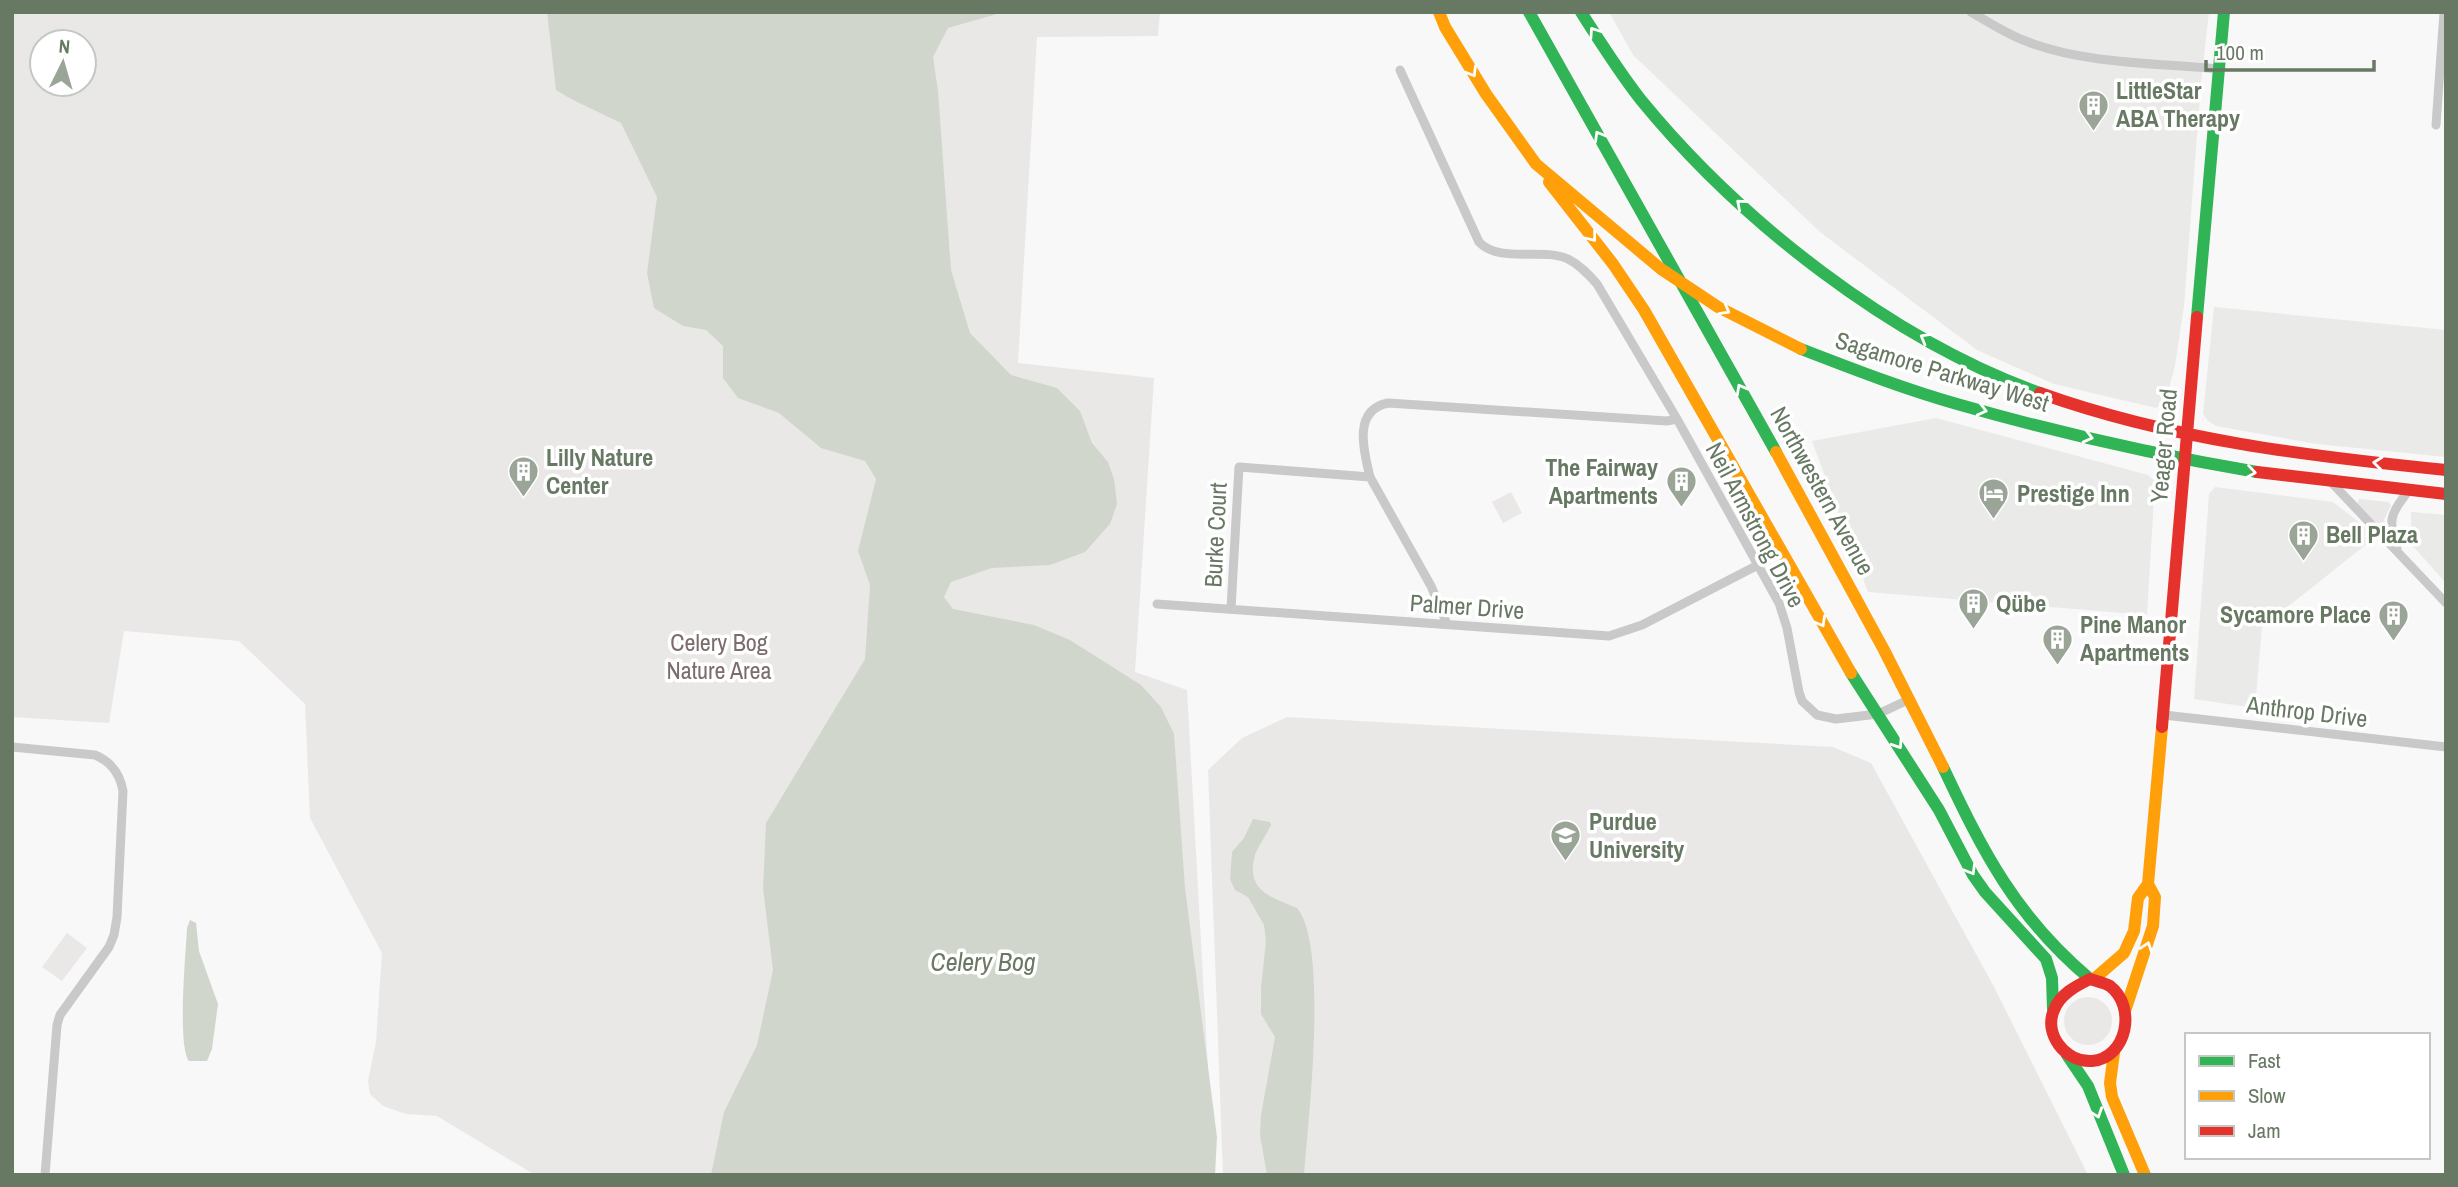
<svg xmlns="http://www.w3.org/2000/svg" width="2458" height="1187" font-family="'Archivo Narrow',sans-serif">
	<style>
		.built { fill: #eaeae8 }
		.green { fill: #eae7e7; fill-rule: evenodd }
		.water { fill: #d1d6cd }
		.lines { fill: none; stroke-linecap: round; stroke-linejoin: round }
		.street { stroke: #c8c9c8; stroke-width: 9 }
		.fast { stroke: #30b455; stroke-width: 12 }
		.slow { stroke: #ff9f0a; stroke-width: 12 }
		.jam { stroke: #e5322d; stroke-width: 12 }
		.oneway { stroke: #fff }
		.labels { text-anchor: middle; stroke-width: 7; stroke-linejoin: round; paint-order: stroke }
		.poi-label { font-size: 24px; font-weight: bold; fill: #677863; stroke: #fff; text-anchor: start }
		.street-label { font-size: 24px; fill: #677863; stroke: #fff }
		.park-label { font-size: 24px; fill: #7c6c6a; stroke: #fff }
		.water-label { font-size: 26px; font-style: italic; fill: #6b7862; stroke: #fff }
	</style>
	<rect width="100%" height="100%" fill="#f8f8f8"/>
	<path class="built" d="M1609,12H2209L2201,83L2184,306L2175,366L2165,403L2156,408L2054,384L1977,350L1820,232L1633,55Z
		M2214,307L2446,330V457L2317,444L2216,426L2208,421L2203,414Z
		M1936,418L2148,475L2155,481L2147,615L1868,592L1812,441Z
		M2215,487L2333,502L2377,536L2262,627L2255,708L2194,699L2209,494Z
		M2411,512L2446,515V583L2411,544Z"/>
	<path class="green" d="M12,12H1160L1158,36L1037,37L1018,363L1154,378L1135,672L1187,690L1214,1175H535L437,1116L406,1114L383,1106L370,1094L368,1081L376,1042L382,953L310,818L305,704L239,641L124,631L109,723L12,717ZM42,42H84V84H42Z
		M1511,492L1522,513L1503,523L1492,502Z
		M2359,499L2388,502L2391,505L2384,520L2386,533L2357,503Z
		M1287,717L1833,747L1871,763L1993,985L2088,1175H1223L1208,770L1242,738Z
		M67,933L87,948L62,981L42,967Z
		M2064 1021a24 24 0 1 1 48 0a24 24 0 1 1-48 0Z"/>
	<path class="water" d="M547,12H1004L948,28L933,57L938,91L951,270L970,333L1011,375L1057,388L1080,411L1092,443L1108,462L1114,479L1117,504L1110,524L1085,552L1050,565L992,568L951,582L944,597L953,609L1034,625L1070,640L1141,685L1161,707L1174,734L1185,888L1217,1137L1215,1175H711L724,1112L757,1045L773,970L763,888L766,823L865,659L870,585L858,551L876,479L865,461L821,448L779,413L738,398L723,378V346L706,330L683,326L654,308L647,273L657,197L621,123L573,100L556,90Z
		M1253,819L1270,822L1271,825C1267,834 1258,846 1255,855C1245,891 1271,897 1297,908C1329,945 1308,1123 1304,1175H1267L1260,1135L1261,1115L1275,1037L1261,1014V988L1266,941L1264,925L1248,897L1235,890L1230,879L1232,852L1244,838Z
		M190,920L196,923L199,951L218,1004L212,1049L207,1061H189C177,1045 186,952 187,928Z"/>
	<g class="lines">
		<path class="street" d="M1971,12C1988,22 2005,33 2023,40C2082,64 2156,63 2219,69
			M1400,70L1479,242C1500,264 1542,247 1568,259C1580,265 1589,275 1597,284L1677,419L1779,603L1787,628L1799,692L1802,701L1817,715L1836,719L1878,714L1910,699
			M2436,125L2444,12
			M1370,477C1364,452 1352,410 1388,403L1667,421L1677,419
			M2331,482L2446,603
			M2397,548C2387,519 2391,514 2409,490
			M1157,604L1609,636L1642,625L1758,565
			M1231,609L1239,467L1370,477L1431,586L1447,624
			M2164,715L2446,747
			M12,747L95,755C112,762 120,774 123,791L117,917L114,935L109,947L60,1015L57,1025L45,1175"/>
		<path class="fast" d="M1529,12L1776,452
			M1581,12C1600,42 1619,72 1641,100C1740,221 1892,340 2040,393
			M2197,317L2224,12
			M1801,349C1853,369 1904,389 1957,404C2055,432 2156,455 2257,472
			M1851,673L1939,810L1973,875L1985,892L2046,959L2052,978L2053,1009
			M1943,767C1983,852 2016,917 2090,979
			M2067,1055L2088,1086L2124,1175"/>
		<path class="slow" d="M1439,12L1445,27L1486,94L1536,164L1661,269L1718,307L1801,349
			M1549,182L1613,264L1644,310L1851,673
			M1776,452L1884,650L1943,767
			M2094,979L2124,953L2134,931L2138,898L2148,884L2162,727
			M2126,1008L2153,926L2155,897L2148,884
			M2114,1053L2110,1083L2112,1097L2145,1175"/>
		<path class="jam" d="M2040,393C2171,440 2308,456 2446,470
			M2257,472L2446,494
			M2162,727L2197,317
			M2090,979C2096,981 2105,983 2110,986C2137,1007 2127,1058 2092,1061C2066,1063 2043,1034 2054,1010C2060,994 2076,986 2090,979Z"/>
	</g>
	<defs><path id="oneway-chevron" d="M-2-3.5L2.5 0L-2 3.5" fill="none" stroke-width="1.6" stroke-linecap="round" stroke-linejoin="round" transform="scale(1.75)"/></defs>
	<g class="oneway">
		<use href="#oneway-chevron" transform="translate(1594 32) rotate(-124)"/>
		<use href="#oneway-chevron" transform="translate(1472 72) rotate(59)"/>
		<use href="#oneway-chevron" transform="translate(1599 136) rotate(-120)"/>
		<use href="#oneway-chevron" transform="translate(1741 204) rotate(-139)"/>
		<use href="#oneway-chevron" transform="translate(1592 237) rotate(52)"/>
		<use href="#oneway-chevron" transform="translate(1725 310) rotate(29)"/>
		<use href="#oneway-chevron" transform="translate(1925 338) rotate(-150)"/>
		<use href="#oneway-chevron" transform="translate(1741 389) rotate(-119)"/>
		<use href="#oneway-chevron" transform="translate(1982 410) rotate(14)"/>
		<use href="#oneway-chevron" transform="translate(2088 437) rotate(14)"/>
		<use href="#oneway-chevron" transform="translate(2378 463) rotate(-174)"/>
		<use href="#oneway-chevron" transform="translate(2251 472) rotate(9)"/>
		<use href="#oneway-chevron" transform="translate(1821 622) rotate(60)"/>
		<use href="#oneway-chevron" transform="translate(1898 744) rotate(57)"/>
		<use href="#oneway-chevron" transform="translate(1971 870) rotate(60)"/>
		<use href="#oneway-chevron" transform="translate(2147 947) rotate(-72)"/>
		<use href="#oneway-chevron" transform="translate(2097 1113) rotate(71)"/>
	</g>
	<defs>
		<symbol id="building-pin" viewBox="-11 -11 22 30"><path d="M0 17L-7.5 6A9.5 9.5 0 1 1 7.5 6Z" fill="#9aa597" stroke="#fff"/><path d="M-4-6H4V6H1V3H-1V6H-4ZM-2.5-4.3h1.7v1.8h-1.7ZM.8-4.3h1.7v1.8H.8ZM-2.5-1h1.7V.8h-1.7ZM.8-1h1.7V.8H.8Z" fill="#fff"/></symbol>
		<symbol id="hotel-pin" viewBox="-11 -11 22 30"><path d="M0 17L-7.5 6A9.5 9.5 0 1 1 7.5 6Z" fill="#9aa597" stroke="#fff"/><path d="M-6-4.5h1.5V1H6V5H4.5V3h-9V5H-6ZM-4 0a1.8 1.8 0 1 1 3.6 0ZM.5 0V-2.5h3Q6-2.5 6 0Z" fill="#fff"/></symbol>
		<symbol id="university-pin" viewBox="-11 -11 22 30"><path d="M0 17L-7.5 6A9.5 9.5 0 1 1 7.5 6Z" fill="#9aa597" stroke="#fff"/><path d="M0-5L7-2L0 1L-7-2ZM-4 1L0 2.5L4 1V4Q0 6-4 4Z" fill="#fff"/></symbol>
	</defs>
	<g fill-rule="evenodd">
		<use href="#building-pin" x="2076" y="88" width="35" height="47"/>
		<use href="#building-pin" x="506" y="454" width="35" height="47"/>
		<use href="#building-pin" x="1664" y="464" width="35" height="47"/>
		<use href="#hotel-pin" x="1976" y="476" width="35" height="47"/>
		<use href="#building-pin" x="2286" y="518" width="35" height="47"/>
		<use href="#building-pin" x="1956" y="586" width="35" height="47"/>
		<use href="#building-pin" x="2376" y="598" width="35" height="47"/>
		<use href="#building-pin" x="2040" y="622" width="35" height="47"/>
		<use href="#university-pin" x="1548" y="818" width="35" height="47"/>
	</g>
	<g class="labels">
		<g class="poi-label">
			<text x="2116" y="99">LittleStar<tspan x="2116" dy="28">ABA Therapy</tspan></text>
			<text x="546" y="466">Lilly Nature<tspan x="546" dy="28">Center</tspan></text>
			<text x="1658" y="476" text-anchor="end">The Fairway<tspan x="1658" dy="28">Apartments</tspan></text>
			<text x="2017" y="502">Prestige Inn</text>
			<text x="2326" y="543">Bell Plaza</text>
			<text x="1996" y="612">Qübe</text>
			<text x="2371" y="623" text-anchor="end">Sycamore Place</text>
			<text x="2080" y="633">Pine Manor<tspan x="2080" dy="28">Apartments</tspan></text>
			<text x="1589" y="830">Purdue<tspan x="1589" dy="28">University</tspan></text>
		</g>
		<g class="street-label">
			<text transform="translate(1942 372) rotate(17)" y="8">Sagamore Parkway West</text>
			<text transform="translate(2164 446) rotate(-85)" y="8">Yeager Road</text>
			<text transform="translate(1822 491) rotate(61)" y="8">Northwestern Avenue</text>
			<text transform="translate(1755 525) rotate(62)" y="8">Neil Armstrong Drive</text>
			<text transform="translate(1216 535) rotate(-87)" y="8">Burke Court</text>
			<text transform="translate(1467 607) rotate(4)" y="8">Palmer Drive</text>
			<text transform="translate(2307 712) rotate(7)" y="8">Anthrop Drive</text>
		</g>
		<g class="park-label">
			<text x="719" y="651">Celery Bog<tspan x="719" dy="28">Nature Area</tspan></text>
		</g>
		<g class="water-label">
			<text x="983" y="971">Celery Bog</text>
		</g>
	</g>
	<rect width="2458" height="1187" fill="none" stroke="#677863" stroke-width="28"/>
	<rect x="2185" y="1033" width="245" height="126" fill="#ffffff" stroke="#c2c9c1" stroke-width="2"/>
	<rect x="2199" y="1056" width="35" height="10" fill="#30b455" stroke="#c2c9c1" stroke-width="2"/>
	<text x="2248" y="1068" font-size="21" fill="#677863">Fast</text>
	<rect x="2199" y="1091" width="35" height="10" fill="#ff9f0a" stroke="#c2c9c1" stroke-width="2"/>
	<text x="2248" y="1103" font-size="21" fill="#677863">Slow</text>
	<rect x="2199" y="1126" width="35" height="10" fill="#e5322d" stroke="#c2c9c1" stroke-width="2"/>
	<text x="2248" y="1138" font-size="21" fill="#677863">Jam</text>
	<g transform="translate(63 63) rotate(5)"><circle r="33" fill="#ffffff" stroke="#c2c9c1" stroke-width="2"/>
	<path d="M0-5L12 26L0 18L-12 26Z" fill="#9aa597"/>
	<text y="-10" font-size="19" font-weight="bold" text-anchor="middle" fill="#677863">N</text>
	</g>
	<path d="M2206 60v10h168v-10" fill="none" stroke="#677863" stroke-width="3.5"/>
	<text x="2216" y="60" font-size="21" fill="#677863" stroke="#ffffff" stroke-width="5" paint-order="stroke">100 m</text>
</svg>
